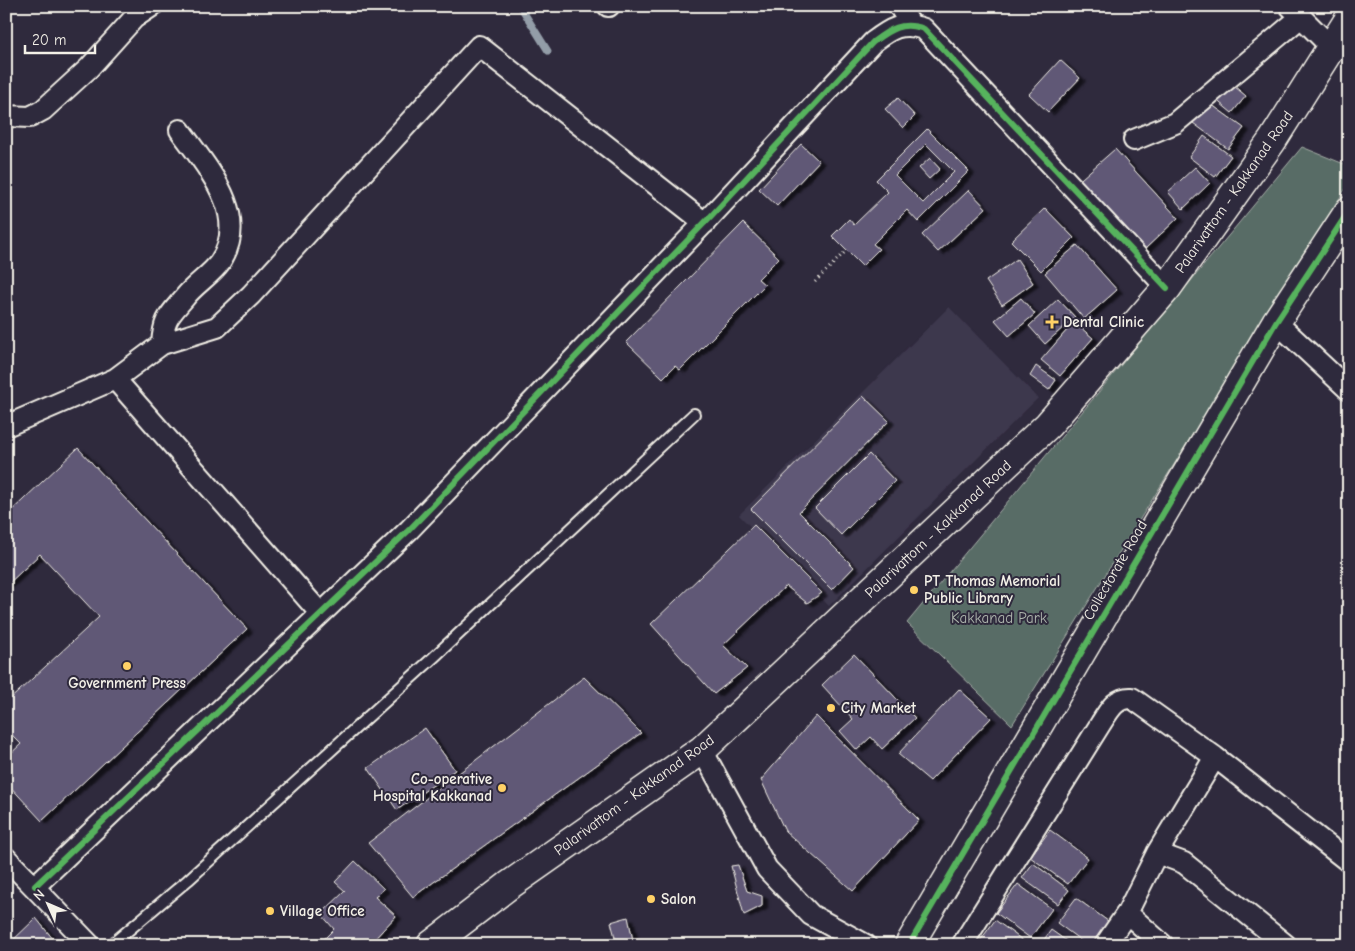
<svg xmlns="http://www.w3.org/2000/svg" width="1355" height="951" font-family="'Comic Neue',sans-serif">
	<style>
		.built { fill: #3e384e }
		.green { fill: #586c66; stroke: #a6aea7 }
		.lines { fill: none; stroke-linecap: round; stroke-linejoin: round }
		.stream { stroke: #939da8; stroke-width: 7 }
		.building { fill: #615976; stroke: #f4f1e8; fill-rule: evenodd; filter: url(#shadow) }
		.lane-casing { stroke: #f4f1e8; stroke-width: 14 }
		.street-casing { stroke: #f4f1e8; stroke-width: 24 }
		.secondary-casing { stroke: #f4f1e8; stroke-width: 31 }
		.primary-casing { stroke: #f4f1e8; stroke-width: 31 }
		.path { stroke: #f4f1e8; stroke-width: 3; stroke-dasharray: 1 4; stroke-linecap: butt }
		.lane { stroke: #2f2a3d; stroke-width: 10 }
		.street { stroke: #2f2a3d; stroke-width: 20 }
		.secondary { stroke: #2f2a3d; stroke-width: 28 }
		.primary { stroke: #2f2a3d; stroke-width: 28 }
		.cycleway-casing { stroke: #2f2a3d; stroke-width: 9 }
		.cycleway { stroke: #56b35d; stroke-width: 6 }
		.poi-dot { fill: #ffd166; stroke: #2f2a3d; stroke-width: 2 }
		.labels { text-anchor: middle; stroke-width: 4; stroke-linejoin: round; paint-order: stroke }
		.street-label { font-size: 15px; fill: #f4f1e8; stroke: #2f2a3d }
		.poi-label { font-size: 15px; font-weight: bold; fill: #f4f1e8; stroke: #2f2a3d; text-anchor: start }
		.park-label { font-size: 15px; fill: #aeb5ae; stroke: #2f2a3d }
	</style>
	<defs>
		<filter id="shadow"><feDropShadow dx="5.5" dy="3" stdDeviation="1" flood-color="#0009"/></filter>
	</defs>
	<rect width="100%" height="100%" fill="#2f2a3d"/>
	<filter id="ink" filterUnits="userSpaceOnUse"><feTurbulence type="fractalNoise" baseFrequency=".02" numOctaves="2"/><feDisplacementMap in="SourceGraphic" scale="10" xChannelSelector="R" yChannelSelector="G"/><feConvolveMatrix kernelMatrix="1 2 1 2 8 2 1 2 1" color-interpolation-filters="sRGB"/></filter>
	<g filter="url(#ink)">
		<path class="built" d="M949,307L1038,398L829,606L739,515Z"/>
		<path class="green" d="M1302,147L1349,166V183L1012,725L907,623Z"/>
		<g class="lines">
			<path class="stream" d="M520,6L548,51"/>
		</g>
		<path class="building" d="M1060,60L1080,78L1048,112L1029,94Z
			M1228,81L1246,96L1232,113L1214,98Z
			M898,98L915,116L903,128L885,109Z
			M1208,102L1244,128L1228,149L1193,123Z
			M927,129L969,171L918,222L907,210L873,244L879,249L862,266L832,236L849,219L854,225L888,192L876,180ZM926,144L954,172L923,203L895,175Z
			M1204,136L1231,156L1215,177L1189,157Z
			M801,144L819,161L777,206L759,189Z
			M1115,149L1178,218L1130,263L1065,193Z
			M930,158L940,169L929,179L919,168Z
			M1195,167L1210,183L1183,209L1168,192Z
			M969,190L986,208L938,252L922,235Z
			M1045,208L1074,238L1041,271L1011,241Z
			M743,223L779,258L758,279L765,285L680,370L675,366L663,378L626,342Z
			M1077,245L1117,290L1084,319L1045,273Z
			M1017,259L1033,283L1002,305L986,281Z
			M1021,298L1035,314L1009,336L995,320Z
			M1058,299L1075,317L1045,344L1029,326Z
			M1074,322L1093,338L1060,376L1041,360Z
			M1036,366L1056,380L1049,390L1030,376Z
			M863,396L889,421L799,512L854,567L832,590L751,509Z
			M78,448L247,629L42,821L6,782V758L21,744L6,729V703L99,617L40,554L6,586V516Z
			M869,454L895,481L841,535L815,508Z
			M754,525L822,593L807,603L786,586L723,645L747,668L714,694L651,624Z
			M854,654L915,718L882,749L871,737L857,750L840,731L853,719L822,685Z
			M584,677L641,733L413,897L368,843Z
			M959,689L991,718L930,781L898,754Z
			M816,716L919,820L853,891L785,831L761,780Z
			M425,728L455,770L397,810L368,768Z
			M1050,830L1088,858L1068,884L1030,857Z
			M355,861L384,889L375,897L396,916L369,945H330L324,939L334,929L321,914L345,891L335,882Z
			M1033,863L1069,890L1058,904L1022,878Z
			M738,865L747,891L762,896V906L744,915L731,866Z
			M1018,884L1052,909L1030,938L996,913Z
			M1076,898L1112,924L1096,945H1087L1057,923Z
			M628,917L634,945H617L611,922Z
			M36,918L58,945H8Z
			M995,920L1029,945H977Z
			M1051,930L1072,945H1040Z"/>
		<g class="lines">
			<defs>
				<path id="lane" d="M111,945L188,880L434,657L694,414"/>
				<path id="street" d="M608,6H609
					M899,6L911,25
					M1290,6L1331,47
					M6,116L30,117L43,110L89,68L134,18L152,6
					M1134,140L1175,123L1301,17
					M1276,322L1349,390
					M162,344L217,327L251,295L479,46L705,223
					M115,379L320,613
					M6,426L115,379L162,344C164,318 169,316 185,297C194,285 212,274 220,262C251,215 207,168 180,130
					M702,750L767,869L811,915L866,945
					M1157,853L1184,863L1286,945
					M6,858L90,945
					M35,886L409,530L711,216L873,42C890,29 902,21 924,29L1167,288
					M1127,913L1163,945
					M962,945L1101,723C1109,711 1115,697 1132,698L1215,757L1349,862
					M1105,945L1127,913L1157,853L1215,757"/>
				<path id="secondary" d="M909,945L1276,322L1349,211"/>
				<path id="primary" d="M431,945L508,886L702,750L1048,425L1167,288L1272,141L1349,19"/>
			</defs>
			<use href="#lane" class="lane-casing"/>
			<use href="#street" class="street-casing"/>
			<use href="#secondary" class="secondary-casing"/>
			<use href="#primary" class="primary-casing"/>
			<path class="path" d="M815,282L847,250"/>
			<use href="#lane" class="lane"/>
			<use href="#street" class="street"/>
			<use href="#secondary" class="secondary"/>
			<use href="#primary" class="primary"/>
			<defs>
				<path id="cycleway" d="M35,886L409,530L711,216L873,42C890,29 902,21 924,29L1167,288
					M909,945L1276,322L1349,211"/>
			</defs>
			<use href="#cycleway" class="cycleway-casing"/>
			<use href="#cycleway" class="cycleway"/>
		</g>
	</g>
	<g class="poi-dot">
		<path d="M1049.5 314.5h5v5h5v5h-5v5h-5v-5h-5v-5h5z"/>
		<circle cx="914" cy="590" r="5"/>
		<circle cx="127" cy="666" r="5"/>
		<circle cx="831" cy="708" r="5"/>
		<circle cx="502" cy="788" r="5"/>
		<circle cx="651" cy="899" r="5"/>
		<circle cx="270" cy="911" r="5"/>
	</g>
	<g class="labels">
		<g class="street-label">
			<text transform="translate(1234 192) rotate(-55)" y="5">Palarivattom - Kakkanad Road</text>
			<text transform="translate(938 529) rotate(-43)" y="5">Palarivattom - Kakkanad Road</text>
			<text transform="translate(1115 570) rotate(-60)" y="5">Collectorate Road</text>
			<text transform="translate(634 795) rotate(-36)" y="5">Palarivattom - Kakkanad Road</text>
		</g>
		<g class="poi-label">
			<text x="1063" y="327">Dental Clinic</text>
			<text x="924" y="586">PT Thomas Memorial<tspan x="924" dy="17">Public Library</tspan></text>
			<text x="127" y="688" text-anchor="middle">Government Press</text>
			<text x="841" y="713">City Market</text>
			<text x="492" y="784" text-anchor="end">Co-operative<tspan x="492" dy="17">Hospital Kakkanad</tspan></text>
			<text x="661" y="904">Salon</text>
			<text x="280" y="916">Village Office</text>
		</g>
		<g class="park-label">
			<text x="999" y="623">Kakkanad Park</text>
		</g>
	</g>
	<rect width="1355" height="951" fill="none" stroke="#2f2a3d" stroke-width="25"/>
	<rect x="12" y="12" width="1330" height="926" fill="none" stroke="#f4f1e8" stroke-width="2" filter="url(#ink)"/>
	<g transform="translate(48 904) rotate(315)" stroke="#2f2a3d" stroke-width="4" paint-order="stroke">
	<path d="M0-4L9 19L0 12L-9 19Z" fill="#f4f1e8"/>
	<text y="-8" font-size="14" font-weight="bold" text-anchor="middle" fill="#f4f1e8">N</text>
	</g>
	<path d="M25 45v8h70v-8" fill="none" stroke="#f4f1e8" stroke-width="2.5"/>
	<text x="32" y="45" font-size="15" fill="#f4f1e8" stroke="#2f2a3d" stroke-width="4" paint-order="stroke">20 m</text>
</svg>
